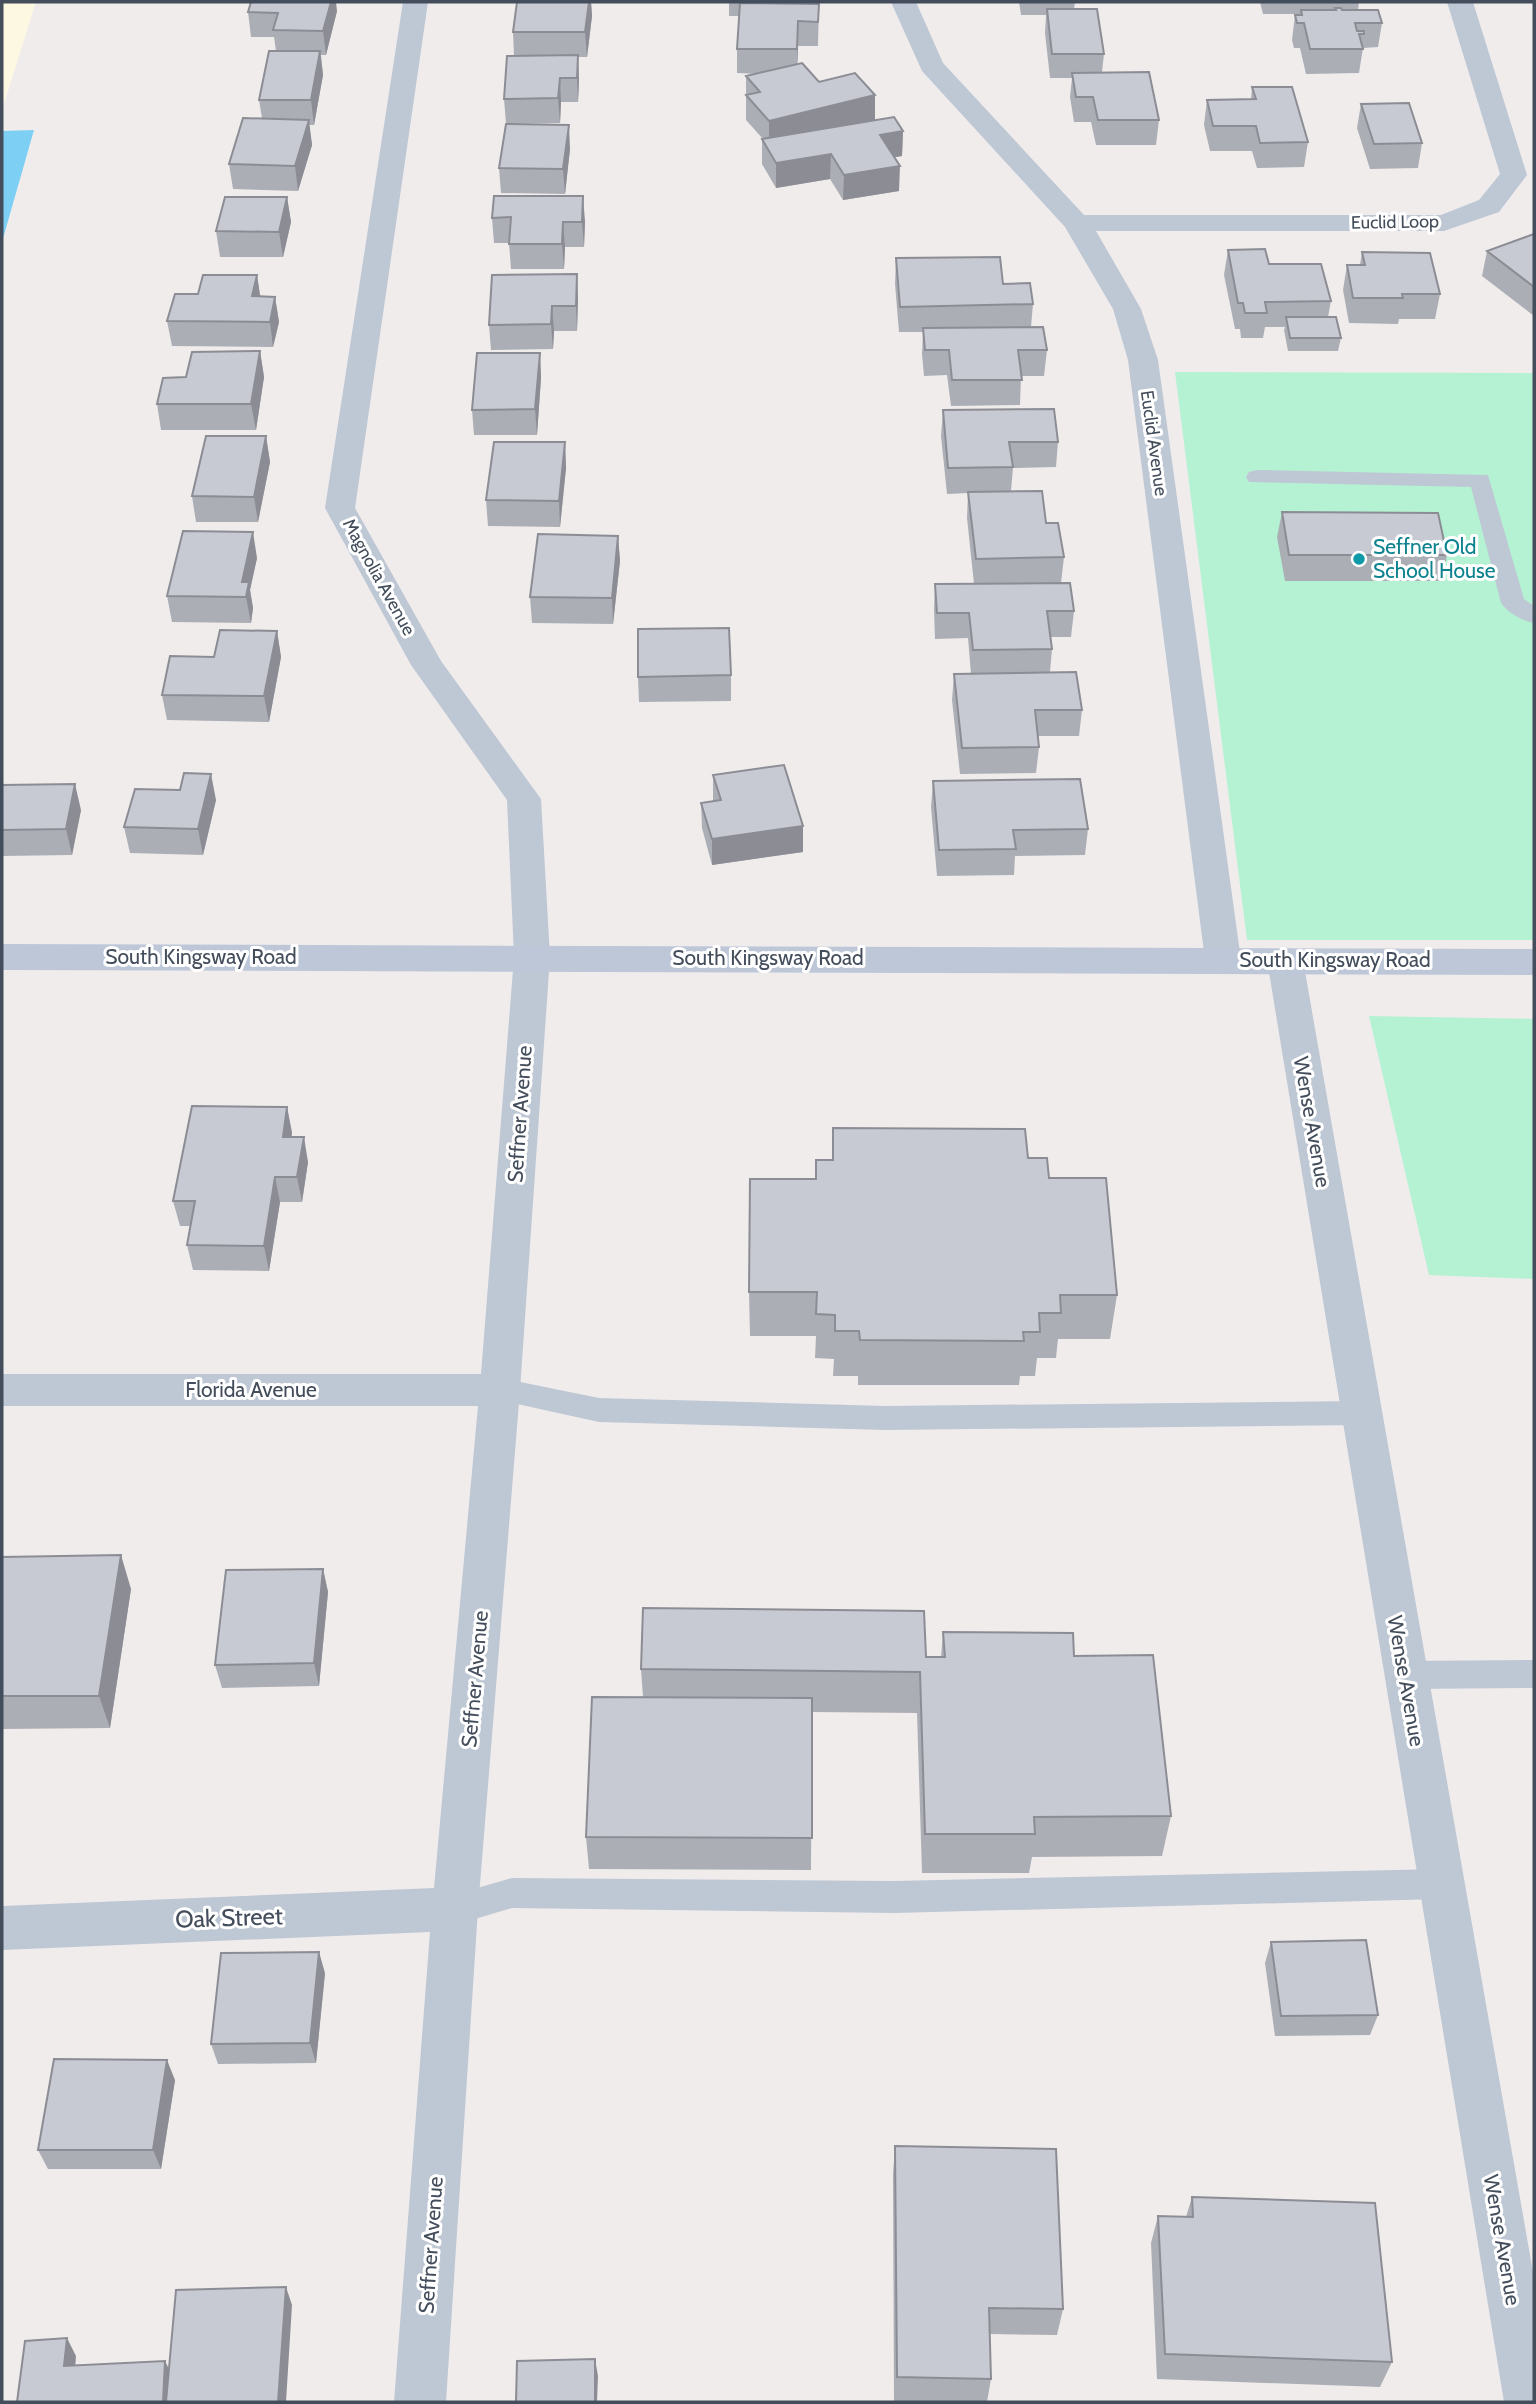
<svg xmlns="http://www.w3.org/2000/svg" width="1536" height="2404" font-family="Cabin,sans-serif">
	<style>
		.commercial { fill: #fdf8e2 }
		.green { fill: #b5f2d3 }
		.water { fill: #7ecff4 }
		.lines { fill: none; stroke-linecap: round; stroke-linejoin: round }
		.lane { fill: #bec7d4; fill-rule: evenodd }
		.street { fill: #bec7d4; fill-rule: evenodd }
		.secondary { fill: #bdc7d8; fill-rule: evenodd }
		.wall { fill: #acaeb5 }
		.shaded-wall { fill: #8c8d94 }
		.building { fill: #c8cad3; stroke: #8c8d94; stroke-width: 2 }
		.culture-dot { fill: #0f9aa8; stroke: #fff; stroke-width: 2.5 }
		.labels { text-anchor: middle; stroke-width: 6; stroke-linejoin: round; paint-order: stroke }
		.far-street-label { font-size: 18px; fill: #434d5b; stroke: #fff }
		.culture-label { font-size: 21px; fill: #0d838f; stroke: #fff; text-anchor: start }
		.street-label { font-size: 21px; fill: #434d5b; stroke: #fff }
		.near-street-label { font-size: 24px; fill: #434d5b; stroke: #fff }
	</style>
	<rect width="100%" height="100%" fill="#f0ecec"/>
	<path class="commercial" d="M2,2H36L2,110Z"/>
	<path class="green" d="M1175,372L1534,373V940H1247Z
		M1369,1016L1534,1019V1279L1429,1275Z"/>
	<path class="water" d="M34,130L2,242V131Z"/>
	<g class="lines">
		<path class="lane" d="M1257,470L1488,475L1524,599L1534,606V623C1523,621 1508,613 1501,603L1471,487L1249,482L1246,477L1249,472Z
			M500,1378L599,1398L886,1406L1361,1401L1372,1404L1376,1413L1372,1422L1361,1425L886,1430L599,1422L490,1398L485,1390L490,1382Z
			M1534,1660V1688L1406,1689L1395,1685L1390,1675L1395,1665L1406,1661Z
			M1441,1869L1453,1873L1458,1884L1453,1895L1441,1899L894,1913L512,1908L455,1925L443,1920L438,1909L443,1898L512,1878L894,1881Z"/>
		<path class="street" d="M403,2H428L355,508L441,661L541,799L550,957L520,1390L478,1909L446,2402H394L430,1932L2,1950V1906L434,1888L478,1406H2V1374H481L514,957L507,800L411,665L325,508Z
			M891,2H916L943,63L1084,215H1441L1479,200L1500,174L1447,2H1473L1527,175L1499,212L1444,231H1096L1141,309L1158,360L1241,960L1236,969L1223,973L1210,969L1205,960L1128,360L1113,309L1065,227L922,71Z
			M1285,947L1298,951L1303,960L1534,2278V2402H1504L1267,960L1272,951Z"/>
		<path class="secondary" d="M2,944L1534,949V975L2,970Z"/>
	</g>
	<path class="wall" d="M517,2H591L592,16L587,57H578L579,80L578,102H561L560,123L506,124L570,149L565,194L501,193L499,168L506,124L504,99L514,56L513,32Z
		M729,2H785V3L819,4L818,46H798L797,64L819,82L875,120L866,122L903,131L902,156L895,157L899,191L843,200L830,179L776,188L762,164V139H763L746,120V76L758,74L737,73V49L739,16H729Z
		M1019,2H1075L1074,9L1104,54L1102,72L1159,120L1156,145H1096L1091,122H1074L1070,97L1072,78H1050L1045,33L1046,15H1021Z
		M1260,2H1359L1358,10L1382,23L1378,47L1363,48L1359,73L1306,74L1300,48H1294L1292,40L1295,15H1300V14H1263Z
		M337,11L326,55H321L323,75L314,125H309L312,145L298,191L233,189L229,164L262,118L259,100L276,51L274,37H251L248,12Z
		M1252,87L1308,142L1304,167L1257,168L1252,151H1210L1204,125L1207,100L1251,99Z
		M1361,104L1422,143L1418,168L1370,169L1357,128Z
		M494,196L585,221L584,247H565L564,269H511L509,243H494L492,218Z
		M287,197L291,222L283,257H220L216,231Z
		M1534,234V316L1482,276L1487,251Z
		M1228,250L1269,264L1331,301L1328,317L1341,338L1338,351H1288L1284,330L1285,327H1265L1263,338H1241L1240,329H1235L1224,275Z
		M1362,252L1440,294L1435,319H1399L1398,324L1349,323L1343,290L1347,265H1360Z
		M896,258L1003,284L1033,304L1031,327L1047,350L1044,376H1021L1020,405L951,406L947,375L924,376L922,354L923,332H899L895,284Z
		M577,274L578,299L577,331H554L553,349L491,350L489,325Z
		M257,275L260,297H275L279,322L273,347L172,346L167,321L198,294Z
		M260,351L264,377L256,430H161L157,404L186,377Z
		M540,353L541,378L537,435H474L472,410Z
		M943,410L1058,442L1056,467L1013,468L1011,491L1046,523L1064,557L1061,583L1074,611L1071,637H1050L1052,649L1050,672L1082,710L1079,736H1037L1039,747L1036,773L960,774L952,700L954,674H971L968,638L935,639L934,610L935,584H974L967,518L968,493L947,494L941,436Z
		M266,436L270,462L258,522H196L192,496Z
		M565,442L566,468L560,527L488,526L486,500Z
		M1282,512L1447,555L1442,581H1285L1277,537Z
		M618,536L620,561L613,624L532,623L530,597Z
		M257,558L250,590L253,608L251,623L172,622L167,596Z
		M277,631L281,657L269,722L167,720L162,695Z
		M731,675V701L639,702L638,677Z
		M713,775L803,826V852L712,865L702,828L701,803L713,801Z
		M933,781L1088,829L1085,855L1015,856L1014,875L937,876L931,807Z
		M2,785L81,810L72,855L2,856Z
		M180,790L216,800L203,855L130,853L124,827Z
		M287,1107L292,1133L291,1137L308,1162L302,1202H280L269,1271L193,1270L187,1245L190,1226H180L173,1201Z
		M833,1128L1028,1158L1049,1178L1117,1295L1110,1339H1058L1056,1358H1037L1035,1376H1020L1019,1385H858V1376H833L834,1359L815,1358L816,1336H750L749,1292L816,1179L832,1160Z
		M2,1557L131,1589L110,1728L2,1729Z
		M323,1569L328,1592L319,1686L222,1688L215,1665Z
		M943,1632L1074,1656L1171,1816L1162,1856L1032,1857L1029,1873H922L917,1713L812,1712L811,1870L589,1869L586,1837L643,1697L641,1669L941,1657Z
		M1271,1942L1378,2015L1370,2035L1275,2036L1265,1963Z
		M325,1973L316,2063L218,2064L211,2044Z
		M175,2080L161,2169H48L38,2150Z
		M895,2146L1063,2309L1057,2335L990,2334L991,2379L987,2402L894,2401L893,2174Z
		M1192,2197L1392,2362L1380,2387L1157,2379L1151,2243L1158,2216L1186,2217Z"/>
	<path class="shaded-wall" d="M331,2H336L337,11L326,55L323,31Z
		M589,2H591L592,16L587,57L585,32Z
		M798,21V46L797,74V49Z
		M320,51L323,75L314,125L311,100Z
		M578,55L579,80L578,102L577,78Z
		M560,78L561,102L560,123L558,98Z
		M875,95V120L769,146V121Z
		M309,120L312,145L298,191L295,166Z
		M569,125L570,149L565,194L563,169Z
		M903,131L902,156L880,160V135Z
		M831,154L830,179L776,188V163Z
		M900,166L899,191L843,200L844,175Z
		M583,196L585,221L584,247L582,222Z
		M287,197L291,222L283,257L279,232Z
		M563,222L565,247L564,269L562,244Z
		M577,274L578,299L577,331L576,306Z
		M257,275L261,301L252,296Z
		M275,297L279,322L273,347L270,322Z
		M552,306L554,331L553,349L551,324Z
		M260,351L264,377L256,430L251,404Z
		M540,353L541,378L537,435L535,409Z
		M266,436L270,462L258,522L254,497Z
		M565,442L566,468L560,527L559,501Z
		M253,532L257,558L250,590L253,608L251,623L246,597L242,582Z
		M618,536L620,561L613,624L612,598Z
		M277,631L281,657L269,722L264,696Z
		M211,774L216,800L203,855L198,829Z
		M75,784L81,810L72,855L66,829Z
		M803,826V852L712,865V839Z
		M287,1107L292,1133L288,1162L283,1137Z
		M304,1137L308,1162L302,1202L297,1177Z
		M275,1177L280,1202L269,1271L264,1246Z
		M121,1555L131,1589L110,1728L99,1696Z
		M323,1569L328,1592L319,1686L314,1663Z
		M319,1952L325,1973L316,2063L310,2043Z
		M167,2060L175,2080L161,2169L153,2150Z
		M286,2287L292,2305L286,2402H278Z
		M67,2338L76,2356L74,2383L64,2366Z
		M595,2359L598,2376L597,2402H595Z
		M165,2361L174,2379L172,2402H163Z"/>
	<path class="building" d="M251,2H331L323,31L273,30L278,13L248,12Z
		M517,2H589L585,32H513Z
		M740,3L819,4L818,22L798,21L797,49H737Z
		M1335,8H1341L1342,10H1378L1382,23H1355L1357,31H1364V34H1359L1363,49H1310L1304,23H1297L1295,15H1302L1301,10H1336Z
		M1047,9H1097L1104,54H1052Z
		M269,51H320L311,100H259Z
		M578,55L577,78H560L558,98L504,99L507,56Z
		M802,63L819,82L855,73L875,95L769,121L746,95L760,92L746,76Z
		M1149,72L1159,120H1098L1093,97H1076L1072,73Z
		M1252,87H1292L1308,142L1260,143L1256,126H1213L1207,100L1256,99Z
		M1409,103L1422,143L1374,144L1361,104Z
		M894,117L903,131L880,135L900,166L844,175L831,154L776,163L762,139Z
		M243,118L309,120L295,166L229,164Z
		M506,124L569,125L563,169L499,168Z
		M494,196H583L582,222H563L562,244H509L511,217L492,218Z
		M225,197H287L279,232L216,231Z
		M1534,234V287L1487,251Z
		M1265,249L1269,264H1321L1331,301L1265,302L1267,313H1245L1243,303H1238L1228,250Z
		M1362,252L1430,253L1440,294H1402L1403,298H1353L1347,265H1365Z
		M1000,257L1003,284L1030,283L1033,304L900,307L896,258Z
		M577,274L576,306H552L551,324L489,325L492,275Z
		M203,275H257L252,296L275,297L270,322L167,321L175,294H198Z
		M1286,317H1336L1341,338H1290Z
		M1043,327L1047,350H1018L1022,380H952L949,350H925L923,328Z
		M260,351L251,404H157L163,378L186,377L192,352Z
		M477,353H540L535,409L472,410Z
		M1054,409L1058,442H1009L1013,467L948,468L943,410Z
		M206,436H266L254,497L192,496Z
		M494,442H565L559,501L486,500Z
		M1042,491L1046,523H1058L1064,557L976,559L968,492Z
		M1282,512L1438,513L1447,555H1289Z
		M183,531L253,532L242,582H249L246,597L167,596Z
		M538,534L618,536L612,598L530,597Z
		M1070,583L1074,611H1047L1052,649L973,650L969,613H937L935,584Z
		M729,628L731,675L638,677V629Z
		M220,630L277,631L264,696L162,695L170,656L214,657Z
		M1076,672L1082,710H1035L1039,747L962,748L954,674Z
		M784,765L803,826L712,839L701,803L721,800L713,775Z
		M184,773L211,774L198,829L124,827L135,789L180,790Z
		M1080,779L1088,829L1013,830L1016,849L939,850L933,781Z
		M75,784L66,829L2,830V785Z
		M192,1106L287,1107L283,1137H304L297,1177H275L264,1246L187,1245L195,1201H173Z
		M833,1128L1025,1129L1028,1158H1047L1049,1178H1106L1117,1295H1060L1061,1313H1039L1040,1332H1023L1024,1341L860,1340L859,1331H835V1315L816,1314L817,1292H749L750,1179H816V1160H833Z
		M121,1555L99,1696H2V1557Z
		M323,1569L314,1663L215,1665L226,1570Z
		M643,1608L924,1611L926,1657H945L943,1632L1073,1633L1074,1656L1153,1655L1171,1816L1034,1817L1035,1834H925L920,1672L641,1669Z
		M592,1697L812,1698V1838L586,1837Z
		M1366,1940L1378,2015L1281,2016L1271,1942Z
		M319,1952L310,2043L211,2044L221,1953Z
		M54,2059L167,2060L153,2150H38Z
		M895,2146L1056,2149L1063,2309L989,2308L991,2379L897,2377Z
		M1192,2197L1375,2203L1392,2362L1165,2354L1158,2216L1193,2217Z
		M286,2287L278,2402H166L176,2290Z
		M67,2338L64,2366L165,2361L163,2402H17L25,2341Z
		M595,2359V2402H516L517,2361Z"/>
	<circle class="culture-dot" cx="1359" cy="559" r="7"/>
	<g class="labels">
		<g class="far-street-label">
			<text transform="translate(1395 222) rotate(-1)" y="6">Euclid Loop</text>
			<text transform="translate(1154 443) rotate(82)" y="6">Euclid Avenue</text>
			<text transform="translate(379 577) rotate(61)" y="6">Magnolia Avenue</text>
		</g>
		<g class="culture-label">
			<text x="1373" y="554">Seffner Old<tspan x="1373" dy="24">School House</tspan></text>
		</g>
		<g class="street-label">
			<text x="201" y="964">South Kingsway Road</text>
			<text x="768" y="965">South Kingsway Road</text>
			<text x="1335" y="967">South Kingsway Road</text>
			<text transform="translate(520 1114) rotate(-86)" y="7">Seffner Avenue</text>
			<text transform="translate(1312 1122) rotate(80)" y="7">Wense Avenue</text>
			<text x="251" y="1397">Florida Avenue</text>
			<text transform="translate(475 1679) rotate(-85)" y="7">Seffner Avenue</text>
			<text transform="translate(1406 1681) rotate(80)" y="7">Wense Avenue</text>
			<text transform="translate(1502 2240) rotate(80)" y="7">Wense Avenue</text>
			<text transform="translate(431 2245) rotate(-86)" y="7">Seffner Avenue</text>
		</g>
		<g class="near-street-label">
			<text transform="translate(229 1918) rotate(-2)" y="8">Oak Street</text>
		</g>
	</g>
	<rect width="1536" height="2404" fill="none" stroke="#434d5b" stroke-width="7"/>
</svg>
